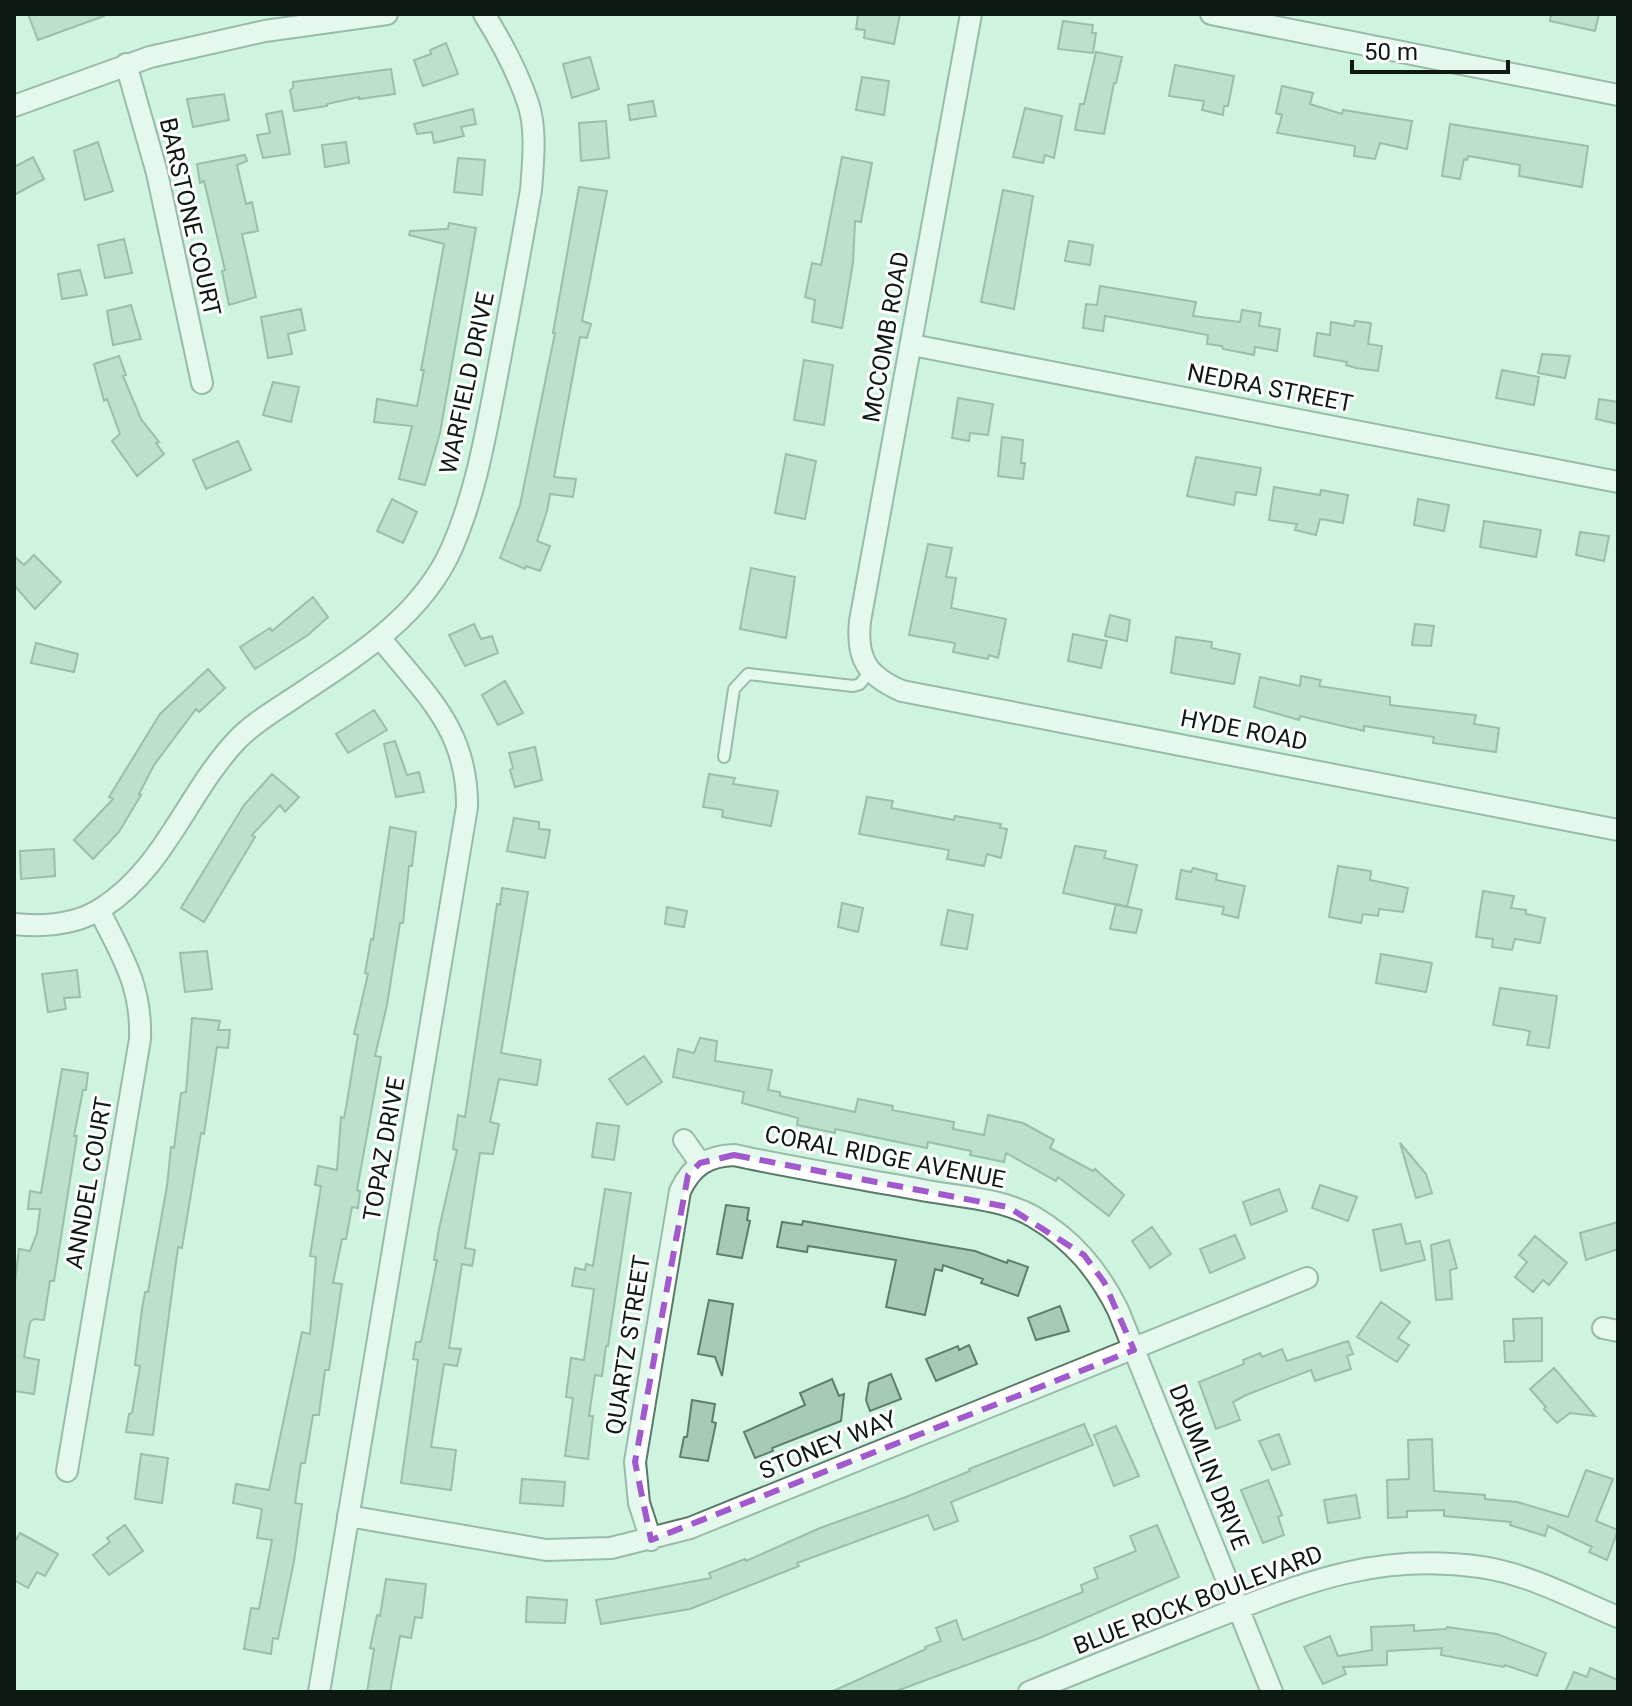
<svg xmlns="http://www.w3.org/2000/svg" width="1632" height="1706" font-family="Roboto,sans-serif">
	<style>
		.building { fill: #a7cab7; stroke: #5d7e6d; stroke-width: 2 }
		.lines { fill: none; stroke-linecap: round; stroke-linejoin: round }
		.lane-casing { stroke: #587967; stroke-width: 14 }
		.street-casing { stroke: #587967; stroke-width: 24 }
		.lane { stroke: #fff; stroke-width: 10 }
		.street { stroke: #fff; stroke-width: 20 }
		.marked { fill: none; stroke: #a159cd; stroke-width: 6; stroke-dasharray: 16 10; stroke-linejoin: round }
		.labels { text-anchor: middle; stroke-width: 6; stroke-linejoin: round; paint-order: stroke }
		.street-label { font-size: 24px; fill: #0d1a13; stroke: #fff }
	</style>
	<rect width="100%" height="100%" fill="#cef3df"/>
	<path class="building" d="M28,14H104V16L38,40Z
		M858,14H900L894,44L864,38L865,30L856,29Z
		M1551,14H1599L1595,31L1550,21Z
		M1063,21L1093,25L1092,33H1096L1093,53L1058,49Z
		M446,43L458,74L423,86L414,60L431,54L430,50Z
		M1096,52L1122,57L1116,83H1114L1104,134L1075,130L1080,104H1084Z
		M590,57L599,89L572,98L563,64Z
		M1175,65L1234,76L1228,106H1224L1223,115L1202,110L1204,101L1169,96Z
		M391,69L395,94L359,99V97L327,104V106L294,111L290,90L293,88V82Z
		M862,77L889,81L884,115L856,110Z
		M1282,86L1313,93L1310,104L1342,114L1343,110L1412,121L1407,149L1380,143L1375,159L1354,156L1355,146L1277,133L1282,115L1276,113Z
		M224,94L229,120L193,127L187,99Z
		M653,101L656,116L630,120L628,105Z
		M1025,108L1062,116L1054,158L1045,155L1043,163L1013,157Z
		M473,109L476,124L461,127L464,136L434,143L432,132L417,134L414,124Z
		M282,111L290,154L263,158L257,135L270,133L266,114Z
		M606,121L609,158L581,161L579,123Z
		M1450,124L1588,146L1582,187L1519,176L1520,165L1468,156L1467,160L1464,159L1460,179L1442,176Z
		M98,142L113,191L85,200L74,151Z
		M346,142L349,163L325,167L322,145Z
		M245,155L247,161L237,165L246,204L252,202L258,231L242,234L256,297L229,305L222,271L225,270L204,181L200,183L197,164Z
		M33,157L44,179L14,195V167Z
		M842,157L872,163L861,222L855,221L853,263L842,328L812,322L815,300L805,297L812,263L821,265Z
		M458,158L485,160L482,195L454,192Z
		M579,187L607,191L582,321L591,324L587,338L580,337L554,477L576,479L573,497L550,494L547,511L537,541L550,546L540,571L526,566L525,569L500,558L520,505L555,333H553Z
		M1003,190L1033,196L1014,309L981,302Z
		M449,223L476,228L440,433L425,485L399,479L412,426L374,422L377,399L417,406L424,370H421L444,244L409,235L410,231L448,229Z
		M124,239L132,273L105,278L98,245Z
		M1069,241L1093,245L1090,265L1065,261Z
		M80,270L87,295L62,299L58,274Z
		M1100,286L1196,302L1193,316L1240,322L1242,310L1261,313L1259,326L1280,329L1277,351L1255,347L1254,355L1223,349L1222,346L1207,344L1208,335L1105,316L1103,331L1083,328L1086,304L1097,305Z
		M131,305L141,339L113,345L107,311Z
		M301,309L305,330L288,334L292,354L268,358L261,317Z
		M1355,321L1371,323L1368,344L1382,346L1378,371L1356,368L1346,365L1347,362L1314,356L1317,333L1330,335L1331,322L1354,326Z
		M1542,354L1570,356L1565,378L1538,373Z
		M119,356L126,375L123,376L141,419L159,442L156,443L164,454L137,476L112,441L120,434L107,399L104,401L94,364Z
		M804,360L833,365L824,425L794,420Z
		M1502,370L1539,377L1534,405L1496,398Z
		M273,382L299,387L291,422L263,415Z
		M958,398L993,404L988,435L970,433L969,441L952,438Z
		M1599,399L1618,402V424L1596,419Z
		M1002,437L1023,440L1021,463H1025L1023,479L998,476Z
		M238,441L251,470L206,489L193,460Z
		M786,454L816,461L805,519L775,513Z
		M1196,457L1261,468L1256,495L1236,492L1234,505L1187,496Z
		M1274,487L1320,495L1321,490L1348,495L1343,523L1320,519L1316,535L1295,530L1297,524L1269,520Z
		M392,499L417,512L403,543L377,531Z
		M1418,499L1449,505L1444,531L1414,525Z
		M1484,521L1541,530L1536,557L1480,547Z
		M1580,532L1609,536L1604,561L1576,555Z
		M928,544L952,548L946,577L956,578L951,608L1006,619L998,658L989,655L988,659L953,652L955,643L909,635Z
		M34,555L61,582L35,609L14,585V556L24,565Z
		M751,568L795,577L786,638L740,629Z
		M313,597L328,617L308,635L255,669L240,647L270,628L272,631Z
		M1110,615L1130,620L1127,641L1105,636Z
		M474,624L481,639L492,636L498,653L465,666L449,635Z
		M1415,624L1434,626L1431,646L1412,645Z
		M1073,634L1107,641L1101,668L1068,661Z
		M1176,637L1212,642L1211,648L1240,654L1234,684L1171,673Z
		M36,643L78,654L74,672L31,663Z
		M208,669L225,688L199,712L196,709L154,765L139,794L141,795L119,832L93,859L74,840L113,799L109,797L160,714Z
		M1301,676L1321,680L1319,686L1390,697V705L1476,715L1474,724L1499,728L1496,752L1433,743L1434,737L1364,726V731L1300,716L1299,720L1254,707L1260,677L1300,686Z
		M505,681L523,713L498,725L482,695Z
		M374,710L387,730L348,753L336,734Z
		M395,741L407,775L419,772L424,792L396,797L384,744Z
		M535,747L542,780L515,787L510,770L513,768L509,753Z
		M272,774L299,797L285,812L280,805L252,835L255,837L204,922L181,908L244,805Z
		M709,774L735,778L733,784L778,791L771,826L722,817L723,810L703,807Z
		M867,797L893,801L891,808L954,820L955,816L1001,824L1000,828L1007,829L1001,858L987,854L984,866L947,859L949,850L859,834Z
		M514,818L539,822V829L550,830L545,858L507,851Z
		M390,827L416,832L412,866H409L403,923H400L387,1005L375,1056L381,1057L357,1190L360,1191L358,1208L352,1207L346,1239H342L333,1283L342,1284L329,1370H325L319,1415H313L305,1463H301L295,1503L302,1504L294,1561L278,1639L273,1638L271,1654L244,1649L251,1608L259,1609L272,1540L257,1538L262,1509L233,1503L236,1484L269,1490L302,1332L310,1334L316,1257L310,1256L321,1186L315,1185L318,1166L337,1170L341,1117L344,1118L346,1108L358,1035L354,1034L368,974L365,973L371,939L373,940Z
		M1075,846L1106,851L1104,858L1137,865L1127,907L1063,893Z
		M54,849L55,876L21,879L20,851Z
		M1338,866L1371,871L1370,880L1408,888L1403,912L1379,909L1378,916L1363,914L1361,923L1329,917Z
		M1193,868L1217,874L1216,880L1245,886L1238,918L1222,914L1224,907L1176,899L1181,870L1191,872Z
		M502,888L528,892L501,1053L541,1060L537,1085L499,1079L490,1122L499,1124L493,1154L480,1153L465,1248L475,1250L472,1266L462,1264L449,1348L461,1349L457,1366L444,1364L431,1447L456,1450L451,1490L401,1483L418,1360L413,1359L416,1342H421L437,1260H434L439,1229L457,1150L453,1149L458,1115L465,1117L497,904L500,905Z
		M1483,891L1514,896L1511,908L1526,910V914L1545,918L1540,943L1515,939L1512,950L1492,947L1493,939L1476,937Z
		M842,903L863,908L858,932L838,927Z
		M1116,904L1142,910L1136,933L1110,929Z
		M667,907L687,911L684,927L665,924Z
		M948,910L973,915L967,949L941,945Z
		M207,951L212,989L185,992L180,953Z
		M1381,954L1432,963L1426,992L1376,983Z
		M77,970L80,997L64,998L66,1009L48,1012L42,974Z
		M1500,988L1557,996L1549,1048L1527,1045L1530,1031L1493,1025Z
		M192,1018L220,1021L218,1030H230L228,1048L217,1047L204,1134L201,1133L182,1248L178,1247L153,1435L126,1432L129,1414L132,1413L140,1366L135,1365L142,1309L145,1292H148L167,1186L171,1147L174,1148L181,1093L186,1092Z
		M700,1038L717,1041L715,1061L772,1070L768,1090L780,1092V1096L855,1112L858,1099L893,1106L892,1110L954,1122L953,1129L984,1135L988,1115L1023,1123L1054,1140L1050,1148L1093,1171L1095,1169L1124,1195L1109,1216L1058,1177L1056,1181L1006,1153L1004,1162L970,1155L971,1151L928,1142L927,1148L835,1129V1133L797,1125L798,1118L742,1103L744,1092L673,1077L678,1049L694,1053Z
		M644,1056L662,1082L627,1105L609,1079Z
		M62,1069L88,1073L86,1090H83L74,1136H77L54,1281H50L44,1320L34,1319L30,1322L24,1357L39,1360L34,1394L14,1391V1290L19,1249L30,1251L37,1233L40,1209H28L30,1191L41,1193Z
		M597,1123L619,1126L614,1160L592,1157Z
		M1400,1143L1426,1174L1432,1193L1416,1198Z
		M1320,1185L1357,1197L1348,1221L1312,1208Z
		M605,1189L631,1193L608,1346H606L602,1376L595,1375L589,1416H593L588,1459L565,1456L573,1398L566,1397L571,1358L584,1360L594,1289L572,1286L575,1268L585,1270L586,1264L593,1266Z
		M1279,1189L1287,1211L1251,1225L1243,1202Z
		M726,1205L749,1208L747,1220L750,1221L742,1258L717,1254Z
		M803,1221L975,1251L1007,1263L1008,1260L1028,1267L1018,1296L981,1283L983,1279L943,1265L942,1271L935,1269L925,1315L886,1307L896,1260L808,1246L807,1252L777,1247L782,1222L802,1225Z
		M1618,1222V1249L1586,1260L1580,1233Z
		M1401,1224L1406,1244L1420,1241L1425,1260L1381,1271L1373,1230Z
		M1152,1227L1171,1254L1150,1268L1132,1241Z
		M1235,1235L1245,1258L1210,1273L1200,1249Z
		M1535,1236L1567,1263L1549,1285L1543,1280L1533,1292L1515,1277L1527,1262L1519,1255Z
		M1449,1240L1457,1268L1450,1270L1452,1299L1436,1300L1431,1245Z
		M709,1300L733,1304L722,1376L715,1357L698,1354Z
		M1381,1302L1410,1322L1398,1338L1409,1345L1397,1362L1357,1337Z
		M1060,1306L1069,1331L1036,1340L1028,1318Z
		M1542,1318V1361L1505,1362L1504,1341H1514L1513,1319Z
		M1348,1341L1353,1354L1347,1356L1351,1369L1315,1381L1311,1370L1246,1395L1233,1402L1240,1420L1216,1429L1199,1382L1244,1364L1243,1360L1260,1353L1262,1357L1282,1349L1287,1361Z
		M969,1345L977,1364L936,1381L926,1359L958,1346L959,1350Z
		M1554,1368L1595,1416L1570,1413L1557,1423L1544,1409L1546,1407L1530,1389Z
		M891,1374L901,1399L870,1411L866,1400L869,1383Z
		M832,1379L839,1396L844,1394L841,1421L772,1448L773,1451L755,1458L744,1432L805,1405L800,1393Z
		M692,1400L715,1404L712,1422L716,1423L708,1461L680,1457L684,1437H687Z
		M1084,1424L1093,1445L951,1502L958,1521L934,1530L928,1515L797,1563L799,1566L690,1609L601,1624L596,1600L711,1578L709,1573L745,1559L746,1561L820,1528L906,1497L970,1471L969,1469Z
		M1116,1426L1139,1476L1114,1486L1094,1435Z
		M1279,1434L1290,1464L1272,1470L1259,1441Z
		M1432,1439L1434,1491L1485,1495V1499L1517,1502L1568,1517L1586,1470L1613,1479L1596,1521L1618,1530L1607,1560L1589,1552L1592,1547L1548,1526L1545,1536L1510,1525L1511,1522L1444,1516V1510L1407,1511V1517L1388,1518L1387,1480L1409,1479L1408,1440Z
		M141,1454L168,1458L162,1503L135,1499Z
		M522,1479L565,1482L563,1506L520,1503Z
		M1268,1480L1282,1515L1278,1517L1284,1535L1263,1543L1241,1490Z
		M1356,1495L1360,1518L1328,1523L1324,1500Z
		M125,1525L143,1551L109,1575L93,1555L110,1542L107,1538Z
		M1157,1525L1179,1577L1042,1637L894,1692H831L926,1649L925,1647L941,1641L936,1628L956,1620L963,1640L1083,1592L1081,1585L1098,1578L1094,1568L1136,1551L1130,1536Z
		M20,1533L58,1554L45,1576L37,1572L28,1588L14,1580V1543Z
		M386,1579L426,1584L422,1618L415,1617L411,1638L400,1636L390,1692H367L374,1649L370,1648L377,1615L380,1616Z
		M527,1597L567,1600L565,1623L526,1622Z
		M1414,1625V1631L1446,1629L1447,1627L1497,1634L1546,1653L1537,1676L1505,1665L1504,1667L1441,1655L1442,1648L1387,1651V1665L1343,1667L1346,1674L1323,1684L1304,1647L1330,1636L1338,1656L1372,1650L1371,1627Z
		M1590,1668L1618,1680V1692H1565L1574,1672L1587,1677Z"/>
	<g class="lines">
		<defs>
			<path id="lane" d="M724,757L734,689L748,674L853,686L860,684L870,671"/>
			<path id="street" d="M971,14L860,621C856,659 867,676 902,691L1618,830
				M1211,14L1618,95
				M126,64L157,173L202,383
				M14,106L150,57L265,31L387,14
				M912,345L1618,482
				M14,924C43,927 76,925 102,908C165,868 187,793 237,740C253,723 276,710 295,697C355,657 420,618 451,550C475,496 485,438 496,381C508,317 520,254 531,190C533,162 537,130 528,103C518,73 501,41 484,14
				M684,1140L700,1163
				M1603,1328L1618,1331
				M67,1471L140,1039C142,986 122,956 99,910
				M348,1516L546,1550L611,1548L690,1528L1307,1278
				M651,1540L639,1503L635,1462L680,1191C692,1166 707,1156 734,1155C798,1169 863,1179 927,1191C962,1197 1003,1199 1034,1217C1073,1240 1098,1270 1118,1310L1272,1692
				M319,1692L467,807C468,730 426,695 381,639
				M1029,1692C1087,1668 1146,1645 1204,1622C1301,1584 1374,1552 1481,1567C1529,1574 1574,1599 1618,1617"/>
		</defs>
		<use href="#lane" class="lane-casing"/>
		<use href="#street" class="street-casing"/>
		<use href="#lane" class="lane"/>
		<use href="#street" class="street"/>
	</g>
	<path d="M0 0H1632V1706H0ZM734,1155L1008,1207L1084,1255L1104,1282L1134,1350L651,1540L635,1462L688,1175L700,1163Z" fill="#cef3df" fill-opacity=".55" fill-rule="evenodd"/>
	<path class="marked" d="M734,1155L1008,1207L1084,1255L1104,1282L1134,1350L651,1540L635,1462L688,1175L700,1163Z"/>
	<g class="labels">
		<g class="street-label">
			<text transform="translate(190 217) rotate(77)" y="8">BARSTONE COURT</text>
			<text transform="translate(886 337) rotate(-80)" y="8">MCCOMB ROAD</text>
			<text transform="translate(467 383) rotate(-78)" y="8">WARFIELD DRIVE</text>
			<text transform="translate(1270 388) rotate(11)" y="8">NEDRA STREET</text>
			<text transform="translate(1244 730) rotate(11)" y="8">HYDE ROAD</text>
			<text transform="translate(384 1149) rotate(-80)" y="8">TOPAZ DRIVE</text>
			<text transform="translate(885 1157) rotate(11)" y="8">CORAL RIDGE AVENUE</text>
			<text transform="translate(89 1183) rotate(-80)" y="8">ANNDEL COURT</text>
			<text transform="translate(628 1345) rotate(-81)" y="8">QUARTZ STREET</text>
			<text transform="translate(828 1445) rotate(-22)" y="8">STONEY WAY</text>
			<text transform="translate(1209 1467) rotate(68)" y="8">DRUMLIN DRIVE</text>
			<text transform="translate(1198 1600) rotate(-21)" y="8">BLUE ROCK BOULEVARD</text>
		</g>
	</g>
	<rect width="1632" height="1706" fill="none" stroke="#0d1a13" stroke-width="32"/>
	<path d="M1352 60v12h156v-12" fill="none" stroke="#0d1a13" stroke-width="4"/>
	<text x="1364" y="60" font-size="24" fill="#0d1a13" stroke="#ffffff" stroke-width="6" paint-order="stroke">50 m</text>
</svg>
